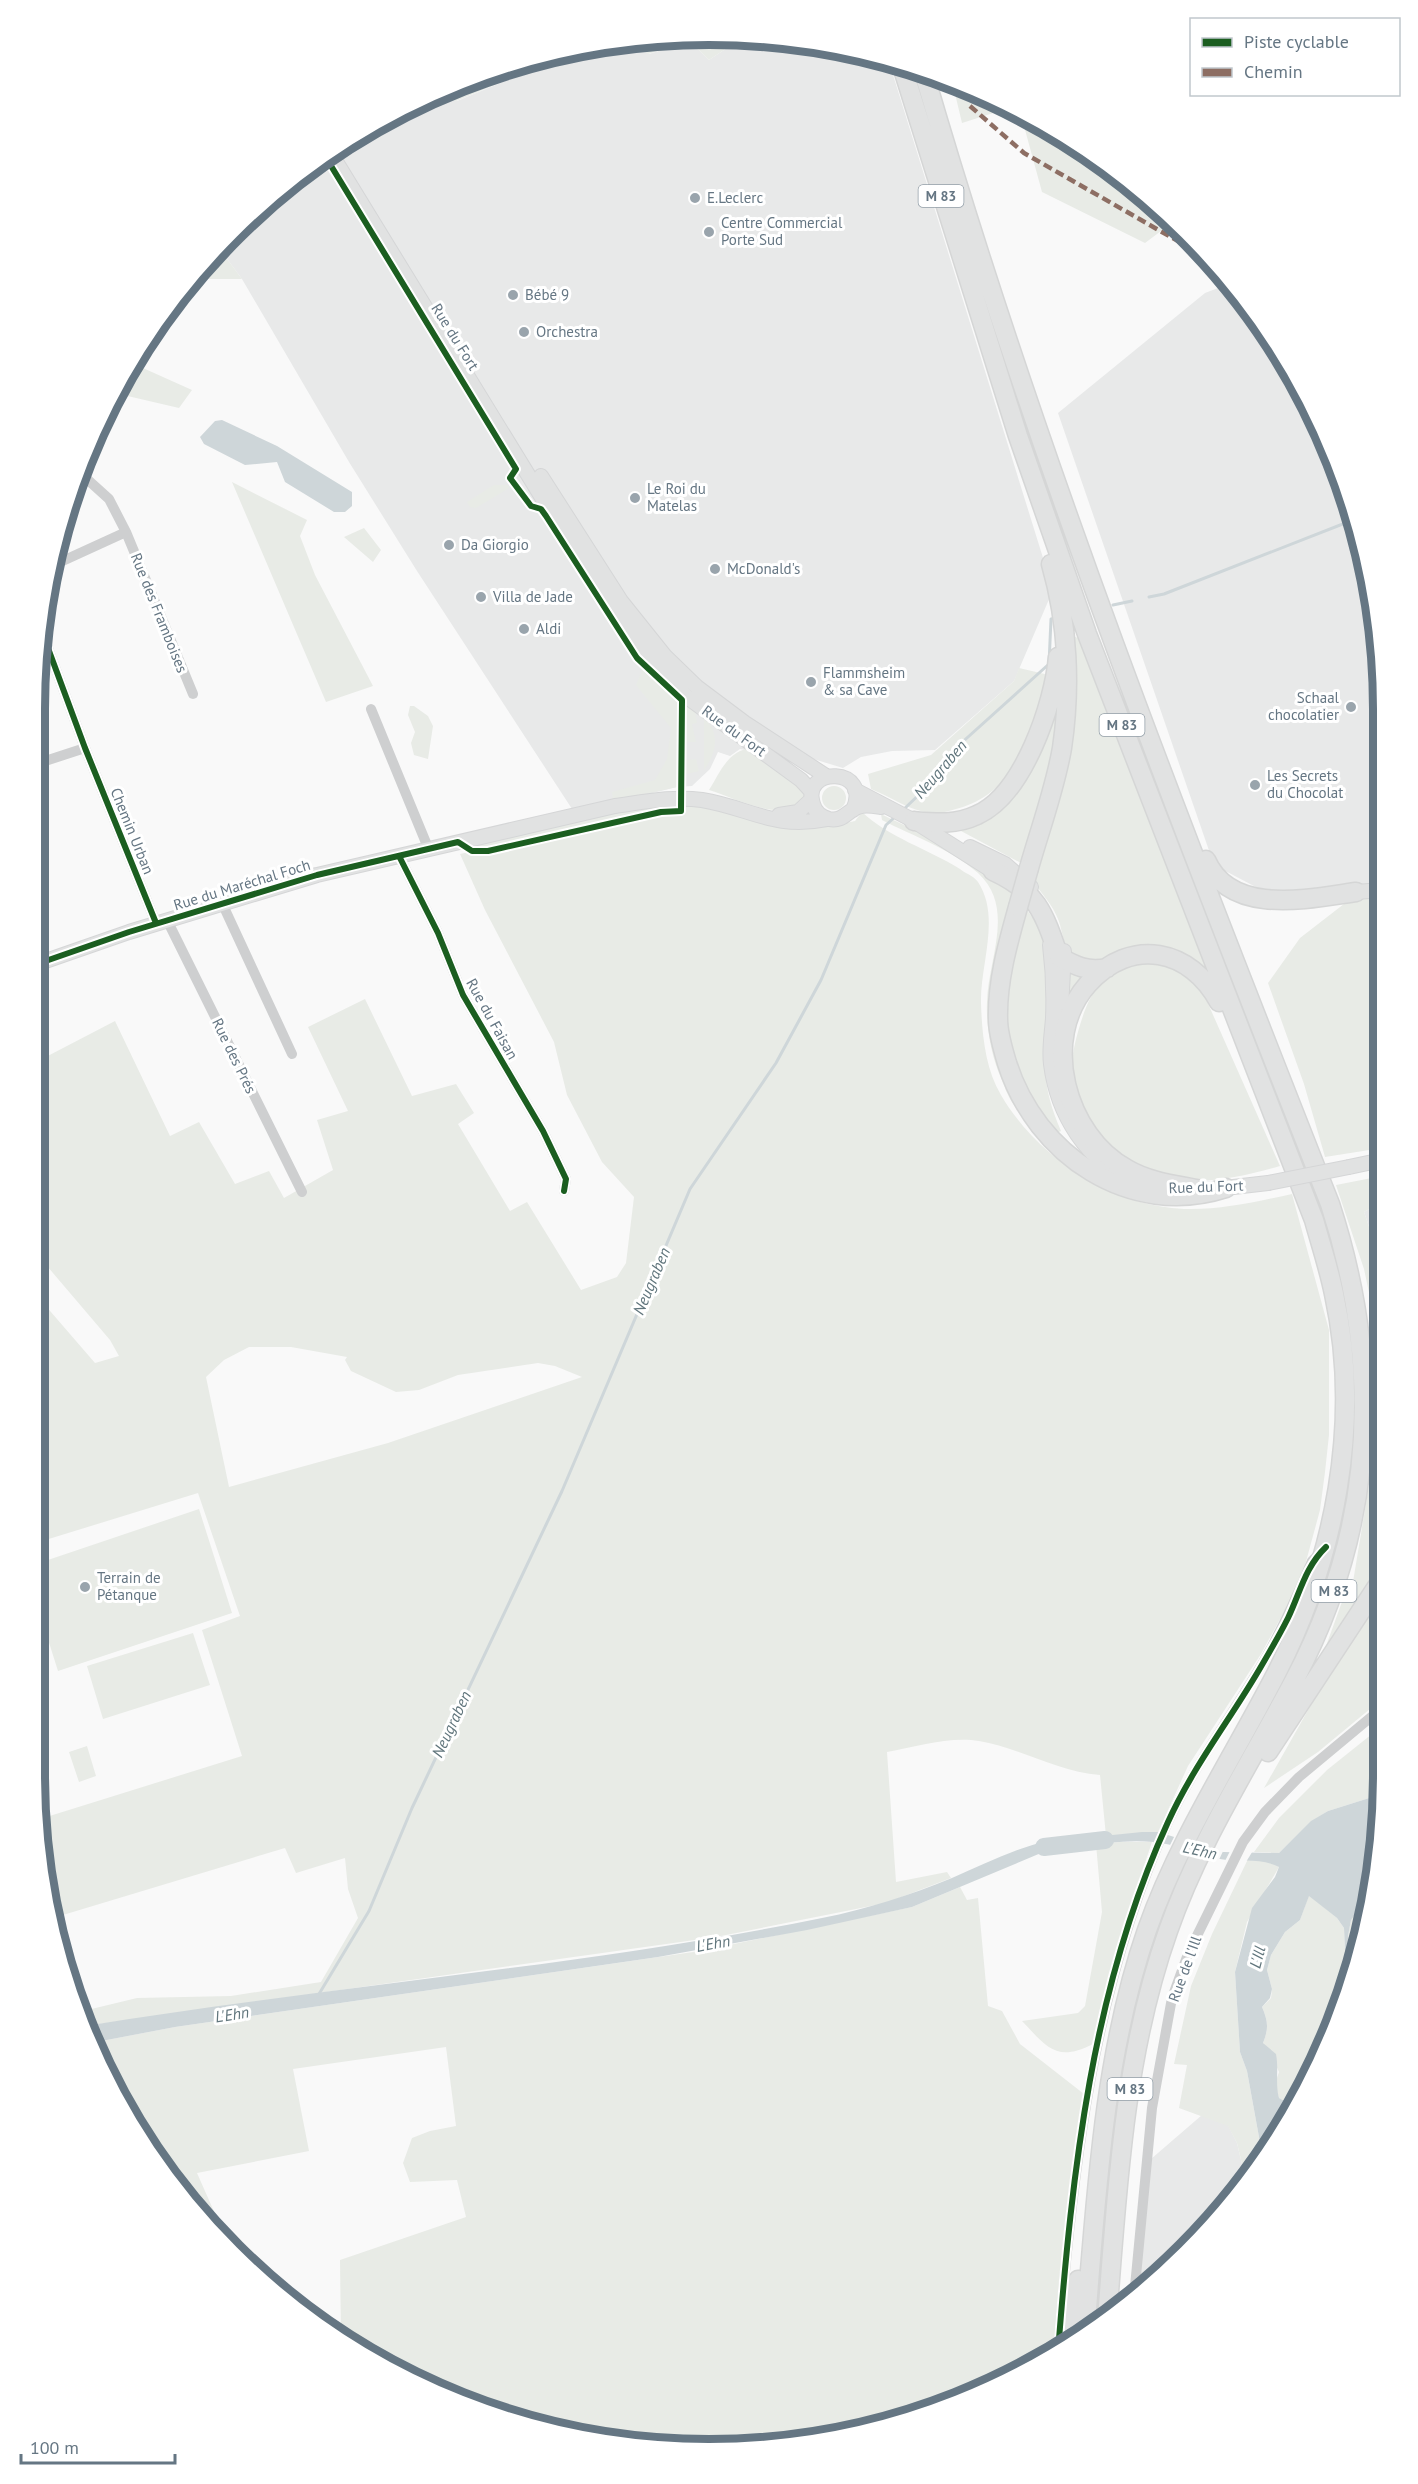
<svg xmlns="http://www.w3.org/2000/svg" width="1418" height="2484" font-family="'PT Sans',sans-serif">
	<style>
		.built { fill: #e8e9e9 }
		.green { fill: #e8ebe6; fill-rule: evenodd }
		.water { fill: #ced6d9 }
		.pier { fill: #f9f9f9 }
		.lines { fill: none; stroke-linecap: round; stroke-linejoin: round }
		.stream { stroke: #ced6d9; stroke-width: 3 }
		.river { stroke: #ced6d9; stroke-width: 18 }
		.secondary-casing { stroke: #d5d6d7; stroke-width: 16 }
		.highway-casing { stroke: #d5d6d6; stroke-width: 21 }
		.street { stroke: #cecfd0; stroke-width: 10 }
		.secondary { stroke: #e1e2e2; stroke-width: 14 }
		.highway { stroke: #e1e2e2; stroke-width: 18 }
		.secondary-bridge-casing { stroke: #d5d6d7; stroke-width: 16; stroke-linecap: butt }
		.highway-bridge-casing { stroke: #d5d6d6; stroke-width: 21; stroke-linecap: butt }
		.secondary-bridge { stroke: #e1e2e2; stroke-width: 14 }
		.highway-bridge { stroke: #e1e2e2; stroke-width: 18 }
		.quiet { stroke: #8d6e63; stroke-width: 4.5; stroke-dasharray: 9 4.5; stroke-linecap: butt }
		.cycleway-casing { stroke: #fff; stroke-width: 10 }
		.cycleway { stroke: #1b5e20; stroke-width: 6 }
		.poi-dot { fill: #99a4ac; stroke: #fff; stroke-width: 2 }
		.labels { text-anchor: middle; stroke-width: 6; stroke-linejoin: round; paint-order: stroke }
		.shield { fill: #fff; stroke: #939fa8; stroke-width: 1.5 }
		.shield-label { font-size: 14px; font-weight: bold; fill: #657683 }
		.poi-label { font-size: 15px; fill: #657683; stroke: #fff; text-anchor: start }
		.street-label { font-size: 15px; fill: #657683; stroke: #fff }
		.water-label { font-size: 16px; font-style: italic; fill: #60757c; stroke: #fff }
		.rim { fill: none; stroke: #657683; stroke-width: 8 }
	</style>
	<rect width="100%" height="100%" fill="#f9f9f9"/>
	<path class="built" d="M742,38L840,47L889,62L1053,590L1014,681L935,750L892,751L861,757L843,768L810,758L777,737L761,753L740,749L730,756L718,752L710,769L692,786L677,787L574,812L417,571L349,462L242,279L219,248L232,232L334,148L432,96L457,101L589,46L632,42L649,54L690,41L709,60Z
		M1226,285L1293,371L1348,493L1382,665V888L1273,896L1214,865L1058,413L1205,293Z
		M1382,1202V1265L1364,1212Z
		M1202,2115L1228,2125L1237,2143L1246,2181L1216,2220L1137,2294L1151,2159Z"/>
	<path class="green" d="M709,35L742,38L709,60L690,41L648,54L632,42Z
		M589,46L456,101L432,96L451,86Z
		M952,81L967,86L1009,108L962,123Z
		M1021,115L1083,148L1173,222L1145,243L1042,192Z
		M219,248L242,279H194Z
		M134,364L192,390L179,408L119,394Z
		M232,482L307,520L300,536L315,575L373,686L326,702Z
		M494,485H508L509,488L476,508L470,507L467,502Z
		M364,528L381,550L373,562L344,537Z
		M1071,635L1078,638L1211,975C1186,954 1165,941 1131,948C1108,952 1089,978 1069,950C1062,941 1062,928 1058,919C1053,906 1043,895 1035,884L1050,823Z
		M644,666L680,700L677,787L613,801L612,792L655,780L667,759L671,728L636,685Z
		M1019,668L1049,675C1032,727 1020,788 963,807C953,810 941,814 931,813C910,811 891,797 871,789L868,774L931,755L1014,681Z
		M684,703L695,712L697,723L692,724L696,742H687V760L696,759L699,771L686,774Z
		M1055,704L1059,705L1055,751L1021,863L961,831L977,824Z
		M410,706H414L428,716L433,726L428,759L414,755L411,743L415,732L408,715Z
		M704,718C721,733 716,754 704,770Z
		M752,748L804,790L805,798C788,826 735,798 709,790C721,771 728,750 752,748Z
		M822 798a12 12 0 1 1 24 0a12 12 0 1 1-24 0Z
		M695,804L832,826L855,821L862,812C888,837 928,849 960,869C966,874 973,875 978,882C1001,917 980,964 981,1003C982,1034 985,1068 1001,1095C1037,1157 1111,1206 1184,1209C1221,1210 1255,1202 1292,1194L1329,1330V1435L1325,1472L1320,1510L1304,1569L1291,1599L1261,1654L1188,1766L1158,1832L1106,1836L1100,1775C1058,1772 1021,1748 979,1741C950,1736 916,1747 887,1752L896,1882L947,1872L951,1878L886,1903L716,1937L85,2026L79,2012L137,1998L231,1996L321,1982L358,1918L348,1889L345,1858L296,1873L285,1848L53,1918L40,1863V1819L242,1756L202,1630L240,1616L198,1493L39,1542V1489L49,1476L39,1467L38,1297L95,1363L119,1356L110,1340L47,1266L38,1240L45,1222L38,1208L37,1056L40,1060L115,1021L170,1136L199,1122L235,1184L269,1171L284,1198L333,1170L317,1120L348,1111L308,1027L365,999L412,1096L456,1084L474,1113L458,1124L510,1211L527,1202L581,1290L617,1277L626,1263L634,1197L602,1162L567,1095L554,1042L485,910L460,854L473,851L472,845L645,806ZM249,1347H291L347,1357L345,1360L351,1371L396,1392L419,1390L458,1375L538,1363L555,1366L582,1377L388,1443L229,1487L206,1377L224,1360Z
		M881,814C926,836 980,859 1014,896L994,985L1018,1110C1010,1102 1005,1088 1001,1078C991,1055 986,1027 987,1002C988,959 1016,908 978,873C951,849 913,836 882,820Z
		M1382,888V1023L1374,1037L1382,1039V1148L1325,1157L1304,1084L1268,983L1300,938L1362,890Z
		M1024,907C1066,951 1040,1015 1045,1068C1046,1091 1052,1110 1061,1131L1053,1135L1013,1065L1003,1002Z
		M1143,962C1175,962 1181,968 1202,990L1280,1166C1248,1175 1215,1183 1182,1180C1130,1174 1078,1132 1072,1079C1070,1062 1075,1041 1080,1025C1091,988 1105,971 1143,962Z
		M1068,968L1090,976L1068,1012Z
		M1382,1176V1202L1364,1212L1382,1265V1430L1374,1316L1364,1269L1336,1185Z
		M1371,1473L1382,1486V1565L1346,1620L1326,1646L1347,1588H1352Z
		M199,1509L232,1613L58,1671L39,1611V1563Z
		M1382,1594V1699L1318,1752L1264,1788L1346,1643Z
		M193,1633L210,1685L103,1719L87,1666Z
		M1382,1726V1794L1328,1811L1312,1821L1279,1853L1254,1852L1279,1818L1327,1770Z
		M87,1746L96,1776L79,1782L69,1752Z
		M1120,1842H1152L1118,1943L1093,2044C1056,2063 1047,2047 1022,2021L1078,2013L1085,2006L1102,1912L1096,1844Z
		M1248,1859L1268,1861L1279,1867L1247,1922L1235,1972L1240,2052L1247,2071L1263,2159L1246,2181L1237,2143L1228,2126L1179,2108L1187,2065L1174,2064L1191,1986L1212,1934Z
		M960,1887L967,1900L978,1898L988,2006L1002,2011L1020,2044L1084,2094L1054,2354L926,2414L840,2437L709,2449L534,2426L411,2380L341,2339L340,2260L466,2217L457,2180L410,2182L403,2163L412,2138L430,2131L456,2126L446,2047L293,2069L309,2151L197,2173L216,2216L204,2219C159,2168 118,2106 91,2043L175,2027L700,1951L912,1907Z
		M1309,1895L1337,1918L1344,1928L1347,1994L1292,2105L1279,2098L1275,2084L1279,2072L1270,2052L1263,2043C1269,2028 1268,2021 1262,2007L1271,1998L1272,1989L1267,1970L1271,1955L1285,1932L1300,1920Z
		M1366,1899L1353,1964L1348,1936L1351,1919Z"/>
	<path class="water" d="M222,420L277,446L352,492V506L345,512H334L285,482L277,462L245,465L204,444L200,437L215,421Z
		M1382,1794V1819L1366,1899L1351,1920L1348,1936L1353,1964L1347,1994L1344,1928L1337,1918L1309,1896L1300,1920L1285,1932L1271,1955L1267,1970L1272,1989L1270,1998L1262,2007C1268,2021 1269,2028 1263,2043L1276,2054C1279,2070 1275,2083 1279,2098L1292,2105L1263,2159L1247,2071L1240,2052L1235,1972L1252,1908L1275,1877L1279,1867C1259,1857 1241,1863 1220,1859C1203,1857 1187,1849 1171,1845C1142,1838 1112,1842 1083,1846V1838L1142,1832H1158L1223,1852L1279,1853L1311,1821L1328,1811Z
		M1066,1838V1847L1041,1853L912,1907L807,1930L658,1957L175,2027L91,2043L85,2026C330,1986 579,1967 822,1918C868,1909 910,1895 952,1878C990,1862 1024,1843 1066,1838Z"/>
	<path class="pier" d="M1176,1833L1224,1849L1218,1862L1169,1847Z
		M1231,1849H1254L1246,1862L1224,1863Z"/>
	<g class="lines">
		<path class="stream" d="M1149,597L1164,594L1353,520
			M1113,605L1132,601
			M903,810L928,786L948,755L1049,664L1051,619L1056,618
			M319,1994L369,1911L412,1808L562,1491L690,1189L776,1063L821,980L886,825L896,816"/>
		<path class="river" d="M1044,1847L1105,1840"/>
		<defs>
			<path id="secondary" d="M330,152L549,509L653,663L687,697L801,780L812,792
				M541,476L621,601L665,656L697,687L745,723L826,776
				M855,790L922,825
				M853,810C873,766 800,766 813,804C815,812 821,817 829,819C843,822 847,811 858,807C865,804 874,806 881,807
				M779,815L798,812L812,799
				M917,823L999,875
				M970,847L1005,864L1031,887
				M1356,892L1382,890
				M1050,945C1053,969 1054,993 1053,1018C1052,1033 1049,1049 1051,1064C1057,1113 1087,1164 1135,1181
				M37,964L129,932L317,875L615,806C644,802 673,796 702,800C751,808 773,830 828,819
				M1061,1009L1064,951
				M1349,1167L1382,1160
				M1216,1189L1268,1183"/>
			<path id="highway" d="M902,66L1018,436L1087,634L1314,1220C1321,1245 1329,1269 1334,1294C1362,1422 1335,1559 1276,1674C1232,1759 1179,1839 1147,1930C1103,2056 1096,2200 1085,2333
				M924,73C1036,458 1183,831 1330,1204C1383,1367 1375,1528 1294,1681C1250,1764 1199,1842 1168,1931C1124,2055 1117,2189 1107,2319
				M914,821C936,823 956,825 977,815C1023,795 1054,704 1058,657
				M1206,860C1230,916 1307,899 1356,892
				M1029,868C1040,829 1055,789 1062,748C1071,688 1068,623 1051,564
				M993,871C1037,891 1044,913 1059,957C1076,966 1087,972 1107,968
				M1018,907C1008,943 997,981 998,1019C998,1034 1003,1049 1007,1063C1036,1155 1130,1219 1226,1188
				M1201,1190C1177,1185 1149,1182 1127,1169C1066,1136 1039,1039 1088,984C1131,936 1191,949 1219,1002
				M1375,1419L1382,1475
				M1268,1752L1382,1579
				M1070,2343L1078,2280"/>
		</defs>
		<use href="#secondary" class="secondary-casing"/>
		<use href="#highway" class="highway-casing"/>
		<path class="street" d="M78,476L88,480L109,499L126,532L193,694
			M56,564L126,532
			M42,632L85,748L156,923
			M371,709L429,850
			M36,764L85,748
			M399,856L438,933L463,995L543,1131L566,1179L564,1191
			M222,903L292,1054
			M167,920L302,1192
			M1134,2297L1152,2108L1172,1998L1188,1954L1243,1842L1265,1812L1299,1777L1382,1708
			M1058,2352C1072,2172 1093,1988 1168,1822C1193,1768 1228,1721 1258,1671C1280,1635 1296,1599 1312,1561L1319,1554"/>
		<use href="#secondary" class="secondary"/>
		<use href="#highway" class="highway"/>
		<defs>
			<path id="secondary-bridge" d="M1268,1183L1349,1167"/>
			<path id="highway-bridge" d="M1018,907L1029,868"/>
		</defs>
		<use href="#secondary-bridge" class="secondary-bridge-casing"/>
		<use href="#highway-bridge" class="highway-bridge-casing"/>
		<use href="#secondary-bridge" class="secondary-bridge"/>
		<use href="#highway-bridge" class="highway-bridge"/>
		<path class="quiet" d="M970,106L1024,153L1190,248L1201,251"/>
		<defs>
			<path id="cycleway" d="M42,632L85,748L156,923
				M399,856L438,933L463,995L543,1131L566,1179L564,1191
				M37,964L129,932L317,875L458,842L472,851H488L661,812L681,811L682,700L637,658L546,516L541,509L531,506L510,478L516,469L325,156
				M1058,2352C1072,2172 1092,1987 1168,1822C1193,1767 1229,1721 1259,1670C1269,1653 1279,1636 1288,1618C1300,1593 1305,1567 1326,1547"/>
		</defs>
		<use href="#cycleway" class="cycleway-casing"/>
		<use href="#cycleway" class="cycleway"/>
	</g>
	<g class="poi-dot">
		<circle cx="695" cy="198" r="6"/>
		<circle cx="709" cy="232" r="6"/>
		<circle cx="513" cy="295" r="6"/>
		<circle cx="524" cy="332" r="6"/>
		<circle cx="635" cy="498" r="6"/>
		<circle cx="449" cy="545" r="6"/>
		<circle cx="715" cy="569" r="6"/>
		<circle cx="481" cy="597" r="6"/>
		<circle cx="524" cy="629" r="6"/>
		<circle cx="811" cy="682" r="6"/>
		<circle cx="1351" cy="707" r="6"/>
		<circle cx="1255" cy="785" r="6"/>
		<circle cx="85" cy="1587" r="6"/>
	</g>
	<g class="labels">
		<g class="shield">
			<rect x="918.5" y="185" width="45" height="22" rx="4.5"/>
			<rect x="1099.5" y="714" width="45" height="22" rx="4.5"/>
			<rect x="1311.5" y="1580" width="45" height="22" rx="4.5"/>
			<rect x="1107.5" y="2078" width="45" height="22" rx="4.5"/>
		</g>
		<g class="shield-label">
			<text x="941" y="201">M 83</text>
			<text x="1122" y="730">M 83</text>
			<text x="1334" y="1596">M 83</text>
			<text x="1130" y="2094">M 83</text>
		</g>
		<g class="poi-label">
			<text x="707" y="203">E.Leclerc</text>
			<text x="721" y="228">Centre Commercial<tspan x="721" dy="17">Porte Sud</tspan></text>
			<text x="525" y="300">Bébé 9</text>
			<text x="536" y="337">Orchestra</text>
			<text x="647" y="494">Le Roi du<tspan x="647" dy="17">Matelas</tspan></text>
			<text x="461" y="550">Da Giorgio</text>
			<text x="727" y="574">McDonald's</text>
			<text x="493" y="602">Villa de Jade</text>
			<text x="536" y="634">Aldi</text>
			<text x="823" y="678">Flammsheim<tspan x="823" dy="17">&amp; sa Cave</tspan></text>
			<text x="1339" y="703" text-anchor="end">Schaal<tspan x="1339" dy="17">chocolatier</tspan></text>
			<text x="1267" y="781">Les Secrets<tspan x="1267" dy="17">du Chocolat</tspan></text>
			<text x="97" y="1583">Terrain de<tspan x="97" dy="17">Pétanque</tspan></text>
		</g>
		<g class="street-label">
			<text transform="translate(455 337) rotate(58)" y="5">Rue du Fort</text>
			<text transform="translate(159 613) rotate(68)" y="5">Rue des Framboises</text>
			<text transform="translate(734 731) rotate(36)" y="5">Rue du Fort</text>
			<text transform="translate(132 831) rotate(68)" y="5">Chemin Urban</text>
			<text transform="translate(242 885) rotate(-17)" y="5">Rue du Maréchal Foch</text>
			<text transform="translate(492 1019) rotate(61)" y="5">Rue du Faisan</text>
			<text transform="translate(234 1056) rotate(64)" y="5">Rue des Prés</text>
			<text transform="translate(1206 1187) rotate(-2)" y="5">Rue du Fort</text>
			<text transform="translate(1185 1969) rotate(-70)" y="5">Rue de l'Ill</text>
		</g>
		<g class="water-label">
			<text transform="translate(940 769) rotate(-49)" y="6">Neugraben</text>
			<text transform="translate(651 1281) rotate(-67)" y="6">Neugraben</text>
			<text transform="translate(451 1724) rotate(-65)" y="6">Neugraben</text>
			<text transform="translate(1200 1850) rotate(13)" y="6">L'Ehn</text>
			<text transform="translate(713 1943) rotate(-10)" y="6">L'Ehn</text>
			<text transform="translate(1257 1957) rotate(-75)" y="6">L'Ill</text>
			<text transform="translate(232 2014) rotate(-9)" y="6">L'Ehn</text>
		</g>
	</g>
	<path d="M0 0H1418V2484H0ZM709 45H709A664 664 0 0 1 1373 709V1775A664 664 0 0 1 709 2439H709A664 664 0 0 1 45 1775V709A664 664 0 0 1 709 45Z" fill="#fff" fill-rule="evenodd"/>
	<path class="rim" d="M709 45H709A664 664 0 0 1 1373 709V1775A664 664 0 0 1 709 2439H709A664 664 0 0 1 45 1775V709A664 664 0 0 1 709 45Z"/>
	<rect x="1190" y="18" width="210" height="78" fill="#ffffff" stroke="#c1c8cd" stroke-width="1.5"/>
	<rect x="1202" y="38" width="30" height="9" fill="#1b5e20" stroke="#c1c8cd" stroke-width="1.5"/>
	<text x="1244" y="48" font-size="18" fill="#657683">Piste cyclable</text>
	<rect x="1202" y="68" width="30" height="9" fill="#8d6e63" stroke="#c1c8cd" stroke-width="1.5"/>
	<text x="1244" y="78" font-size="18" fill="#657683">Chemin</text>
	<path d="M21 2454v9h154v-9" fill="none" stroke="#657683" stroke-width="3"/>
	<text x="30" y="2454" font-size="18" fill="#657683" stroke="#ffffff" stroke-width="4.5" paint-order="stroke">100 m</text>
</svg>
